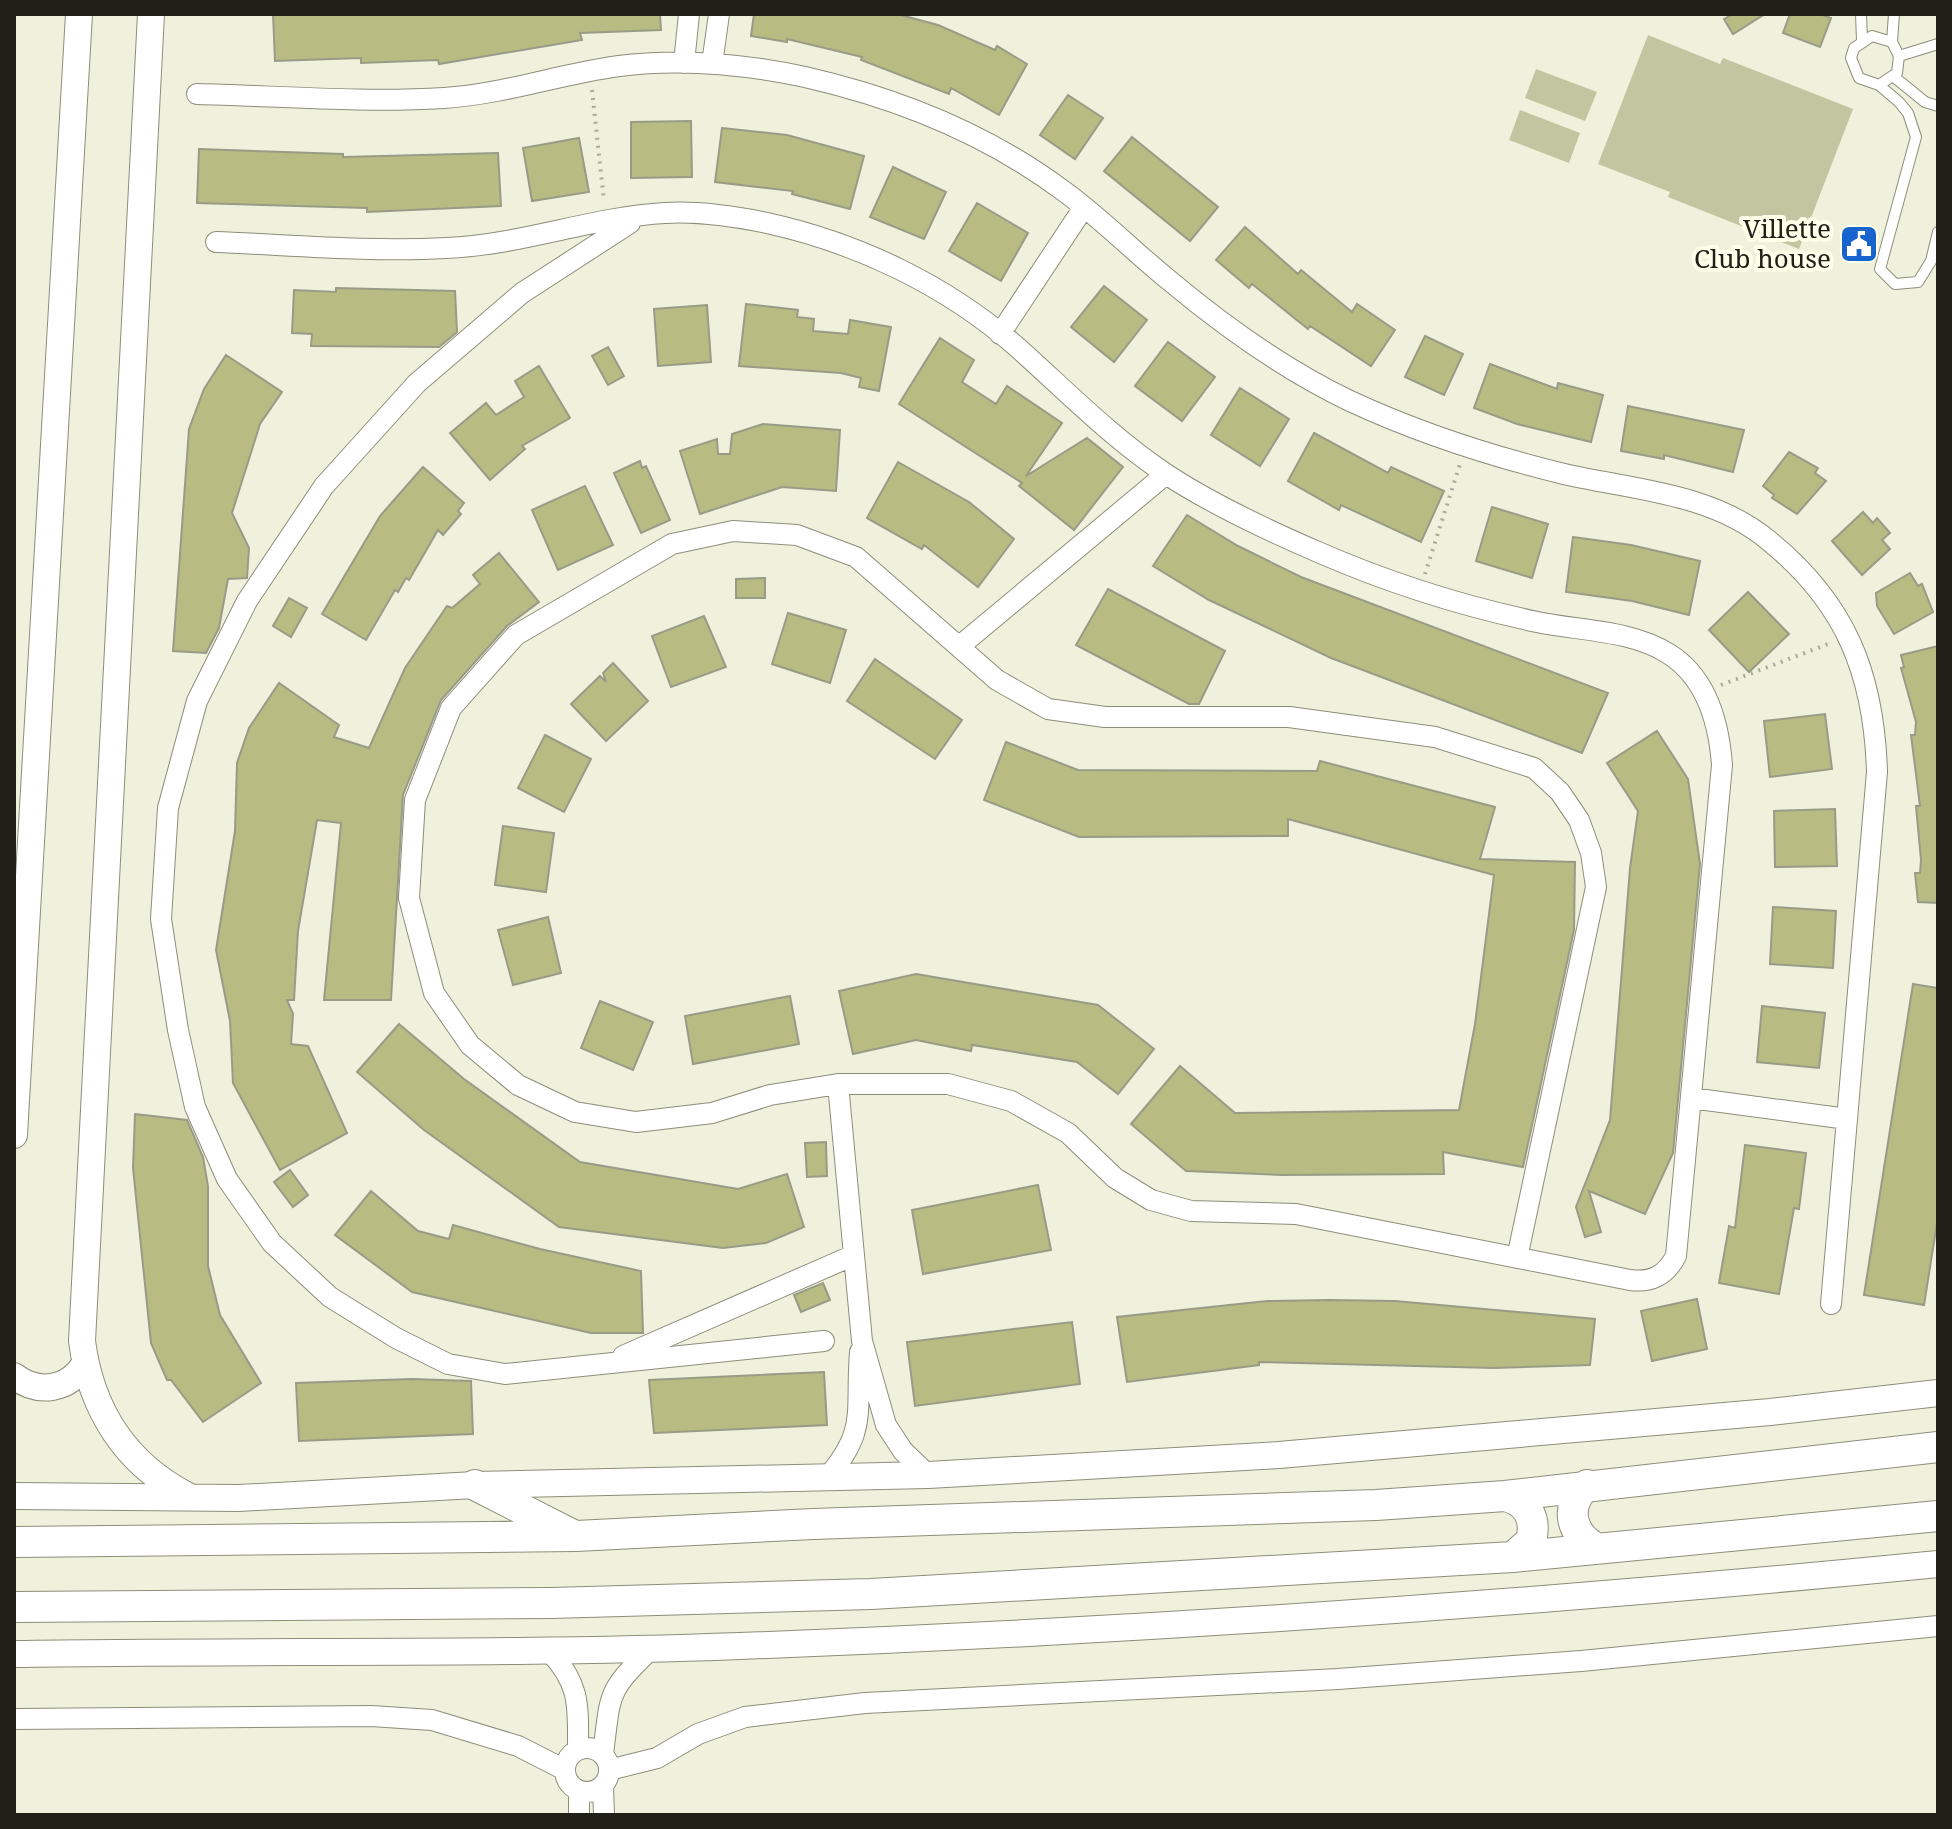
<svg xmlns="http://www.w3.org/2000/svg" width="1952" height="1829" font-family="'Noto Serif',serif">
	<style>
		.green { fill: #c3c5a0 }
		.building { fill: #b8bb82; stroke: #999b87; stroke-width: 2 }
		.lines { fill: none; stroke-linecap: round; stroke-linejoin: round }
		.service-casing { stroke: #8c8e7a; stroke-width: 12 }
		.minor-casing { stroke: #8c8e7a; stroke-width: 22 }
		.tertiary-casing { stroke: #8c8e7a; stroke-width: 28 }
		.secondary-casing { stroke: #8c8e7a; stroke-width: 32 }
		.path { stroke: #aaab9b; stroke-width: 4; stroke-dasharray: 2 6; stroke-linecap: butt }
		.service { stroke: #fff; stroke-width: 10 }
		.minor { stroke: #fff; stroke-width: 20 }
		.tertiary { stroke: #fff; stroke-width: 26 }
		.secondary { stroke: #fff; stroke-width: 30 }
		.labels { text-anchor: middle; stroke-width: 8; stroke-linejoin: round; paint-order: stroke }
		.poi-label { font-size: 26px; fill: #202019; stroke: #fdffe9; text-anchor: end }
	</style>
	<rect width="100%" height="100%" fill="#eff1dc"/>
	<path class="green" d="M1648,35L1720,64L1723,58L1853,109L1799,249L1668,197L1670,192L1598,164Z
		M1536,69L1597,92L1585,121L1525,98Z
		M1520,110L1580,133L1569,163L1509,140Z"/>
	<path class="building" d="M273,14H660L661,30L580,33L582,40L439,64L438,60L361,63V58L275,61Z
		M754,14H897L938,25L995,50L997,46L1027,64L999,115L951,88L949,94L861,60L862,57L787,39V42L751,36Z
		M1733,14H1765L1733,34L1724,19Z
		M1790,14H1820L1831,18L1820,47L1783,33Z
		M1068,95L1103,118L1075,159L1040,135Z
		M691,121L692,177L631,178V122Z
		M722,128L787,135L864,156L850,209L792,194L793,191L715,182Z
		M1132,137L1218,207L1190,241L1104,171Z
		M579,138L589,192L532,201L523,148Z
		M199,149L343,154V157L498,153L501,206L367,212V208L197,203Z
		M893,167L946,192L924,239L870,217Z
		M977,203L1028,233L1001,281L949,251Z
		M1245,227L1298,274L1301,270L1352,312L1357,304L1395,330L1371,366L1310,326L1308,329L1252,284L1249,288L1216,260Z
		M1104,286L1147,320L1114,362L1071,327Z
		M336,288L455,291L457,332L439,347L311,346L312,334L292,333L294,290L336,292Z
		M746,304L798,310L797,317L814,319L813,331L848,334L850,320L891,327L879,391L859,387L861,378L841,373L739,366Z
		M707,305L711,362L658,366L654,309Z
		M1425,336L1463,354L1444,395L1405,377Z
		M940,338L974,360L962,382L996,404L1007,386L1062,423L1026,476L1087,438L1123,467L1074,530L1019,486L1022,483L899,404Z
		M1168,342L1215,377L1182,421L1135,386Z
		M608,347L624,376L608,385L592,356Z
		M226,355L282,392L260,424L232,513L249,548L247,578L228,579L219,628L206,653L173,651L189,429L204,389Z
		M1490,364L1557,389L1558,383L1603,395L1591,442L1517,424L1474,408Z
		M539,366L570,418L522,446L525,449L490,480L450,433L486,403L496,415L524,397L515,381Z
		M1240,388L1289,419L1260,466L1211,435Z
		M1628,406L1744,430L1733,472L1664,455V459L1621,451Z
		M763,424L840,430L836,491L782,487L700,514L680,451L717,439L718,454H730L732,434Z
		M1314,433L1388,473L1391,467L1444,491L1421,542L1341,505L1339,510L1288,481Z
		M1789,452L1818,468L1815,473L1826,481L1797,514L1772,498L1774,495L1763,486Z
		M640,461L642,468L646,466L670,520L641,533L614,473Z
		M898,462L969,502L1014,539L978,587L924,545L922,549L867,518Z
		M423,467L464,503L458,511L461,514L443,535L438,530L409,580L406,578L398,592L395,590L366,640L322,614L380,516Z
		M585,486L613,545L558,570L532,510Z
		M1492,507L1548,524L1532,578L1476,561Z
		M1863,512L1873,523L1877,518L1890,533L1882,540L1890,549L1862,575L1832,541Z
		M1187,515L1238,546L1301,577L1608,693L1582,753L1331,658L1209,600L1153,566Z
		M1573,537L1631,545L1700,561L1689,615L1632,601L1566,592Z
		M499,553L539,602L507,626L441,700L403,795L391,1000H324L341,823L317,820L298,931L294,1000H287L293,1014L291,1044L308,1046L347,1133L280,1170L233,1083L230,1021L216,950L235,831L237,763L249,728L279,683L339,725L334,737L369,748L405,668L447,606L452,608L480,584L473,575Z
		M1910,573L1918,586L1922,584L1933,612L1894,634L1877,606L1876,593Z
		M765,578V598H736V579Z
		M1108,589L1225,651L1199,704H1189L1076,645Z
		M1748,592L1789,634L1749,672L1709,630Z
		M289,598L307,608L291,637L273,626Z
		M788,613L846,630L830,683L772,664Z
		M704,616L726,667L671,687L652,636Z
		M1938,646V903L1918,902L1915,873H1920L1921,860L1916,806H1920L1911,735H1915L1916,722L1901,668L1904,667L1901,655Z
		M875,659L962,720L935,759L847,701Z
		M613,663L648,701L606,741L571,704L600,676L606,682L603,673Z
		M1825,714L1832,769L1770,777L1764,721Z
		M1657,731L1688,779L1700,864L1673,1153L1645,1214L1589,1191L1601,1232L1585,1237L1576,1207L1610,1120L1630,868L1638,811L1607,763Z
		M545,735L591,759L564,812L518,788Z
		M1006,742L1078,770L1317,771L1320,761L1495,807L1480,859L1575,862L1574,930L1523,1167L1443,1152L1444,1174L1282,1175L1186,1171L1131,1124L1180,1066L1235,1113L1459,1110L1475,1024L1494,875L1288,819V836L1079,837L984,800Z
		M1835,809L1837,866L1775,867L1774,811Z
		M503,826L554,833L546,892L495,885Z
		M1773,907L1836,911L1833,968L1770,964Z
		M548,917L561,973L513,985L498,930Z
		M916,974L1098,1005L1154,1049L1118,1094L1077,1062L972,1045L971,1051L916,1040L853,1054L839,991Z
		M1913,984L1938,988V1217L1924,1305L1864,1295Z
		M790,996L799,1044L693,1064L685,1016Z
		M600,1001L653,1022L633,1070L581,1048Z
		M1762,1006L1825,1013L1819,1068L1757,1062Z
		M399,1024L464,1079L580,1162L738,1189L787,1174L804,1227L766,1243L723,1248L559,1227L424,1130L357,1072Z
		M135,1114L187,1120L203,1157L208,1186V1266L220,1315L261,1383L203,1422L171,1380H167L151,1343L133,1168Z
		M826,1142L827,1176L807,1177L805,1143Z
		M1745,1145L1806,1153L1799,1209L1794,1208L1779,1294L1719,1283L1729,1226L1735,1228Z
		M290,1170L308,1195L293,1207L274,1182Z
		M1038,1185L1051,1250L923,1274L912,1210Z
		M371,1191L418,1231L449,1239L453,1225L540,1249L641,1271L643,1333H591L412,1292L335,1235Z
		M823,1283L830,1300L801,1312L794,1295Z
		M1697,1299L1707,1349L1652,1361L1641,1311Z
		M1330,1300L1395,1301L1595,1319L1590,1365L1493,1368L1259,1362V1365L1127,1382L1117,1317L1267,1301Z
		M1072,1322L1080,1384L915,1406L907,1342Z
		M824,1372L827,1425L654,1433L649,1380Z
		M412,1379L471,1381L473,1434L299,1441L296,1383Z"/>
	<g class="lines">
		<defs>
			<path id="service" d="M1861,14L1862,40
				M1892,42L1894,14
				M1899,56L1938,44
				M1893,76L1925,102L1938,106
				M1879,85L1897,73L1899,56L1892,42L1872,36L1854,48L1851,58L1859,78L1879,85L1899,102L1908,113L1916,137L1880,269L1895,284L1918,282L1931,261L1938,232"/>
			<path id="minor" d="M684,63L689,14
				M712,64L719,14
				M197,94C279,96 363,103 444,98C504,94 560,74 619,66C681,58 744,64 805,77C897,98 989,135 1065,192C1102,219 1134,252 1170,281C1225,327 1285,370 1350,401C1419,433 1490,456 1564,474C1634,490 1711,493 1768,540C1846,603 1874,674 1877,772L1831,1304
				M630,223L522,293L417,383L324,486L247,601L197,701L168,808L161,919L178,1030L195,1107L227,1179L272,1243L330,1297L396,1338L448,1364L505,1374L824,1341
				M216,242C292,245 370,252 446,248C521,245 592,217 665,213C699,211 733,216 767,223C858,243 946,285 1017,347C1065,390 1112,438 1166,474C1213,505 1267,530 1318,552C1389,583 1462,606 1537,622C1580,631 1632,630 1669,654C1707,678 1719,724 1722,765L1676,1256C1666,1275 1652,1283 1630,1280L1296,1214L1191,1211L1151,1200L1115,1178L1068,1133L1011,1101L948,1084H838L770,1095L712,1113L636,1122L575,1112L518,1085L470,1045L434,993L409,898L415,800L451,708L516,635L672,544L733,531L797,535L856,557L997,680L1048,709L1105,717H1289L1435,737L1534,768L1560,792L1579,820L1591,853L1596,887L1517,1258
				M1000,334L1084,207
				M961,645L1166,474
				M838,1084L862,1341L886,1425L903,1451L928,1475
				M1691,1098L1847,1119
				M623,1356L854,1255
				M825,1480C869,1430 855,1413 860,1352
				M550,1652C581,1685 578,1707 578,1750
				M14,1719L371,1716L432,1720L518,1746L565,1770
				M565 1770a22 22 0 1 1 44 0a22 22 0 1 1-44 0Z
				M603,1754C611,1692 606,1692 653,1647
				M609,1770L657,1758L698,1734L745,1717L865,1703L1338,1679L1581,1661L1938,1626
				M603,1786L604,1815
				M579,1791V1815"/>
			<path id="tertiary" d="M151,14L82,1341C91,1410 126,1464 188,1496
				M14,1135L79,14
				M14,1376C39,1395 68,1390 85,1364
				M14,1496L239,1498L475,1485L928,1475L1279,1455L1770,1412L1938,1393
				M14,1654C256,1650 498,1655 740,1646C1140,1631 1540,1603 1938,1564"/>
			<path id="secondary" d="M475,1485L571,1534
				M1587,1485C1564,1505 1570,1534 1596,1548
				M1505,1496C1527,1501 1537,1518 1531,1541L1513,1557
				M14,1542L576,1536L813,1524L1376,1505L1505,1496L1938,1447
				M14,1607L551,1603L871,1594L1513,1557L1938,1516"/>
		</defs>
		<use href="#service" class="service-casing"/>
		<use href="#minor" class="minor-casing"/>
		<use href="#tertiary" class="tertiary-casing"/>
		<use href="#secondary" class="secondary-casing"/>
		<path class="path" d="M592,90L604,201
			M1425,574L1460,464
			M1721,685L1828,644"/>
		<use href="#service" class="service"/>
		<use href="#minor" class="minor"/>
		<use href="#tertiary" class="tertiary"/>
		<use href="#secondary" class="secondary"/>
	</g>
	<defs>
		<symbol id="civic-square" viewBox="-11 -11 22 22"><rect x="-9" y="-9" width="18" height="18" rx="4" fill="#1864cf" stroke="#fdffe9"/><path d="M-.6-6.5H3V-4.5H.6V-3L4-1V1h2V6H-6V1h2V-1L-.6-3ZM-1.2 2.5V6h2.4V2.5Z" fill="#fff"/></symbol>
	</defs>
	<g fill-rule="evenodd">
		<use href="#civic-square" x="1837" y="222" width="44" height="44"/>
	</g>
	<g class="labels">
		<g class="poi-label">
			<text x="1831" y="238">Villette<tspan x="1831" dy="30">Club house</tspan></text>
		</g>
	</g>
	<rect width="1952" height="1829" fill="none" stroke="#202019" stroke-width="32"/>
</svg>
